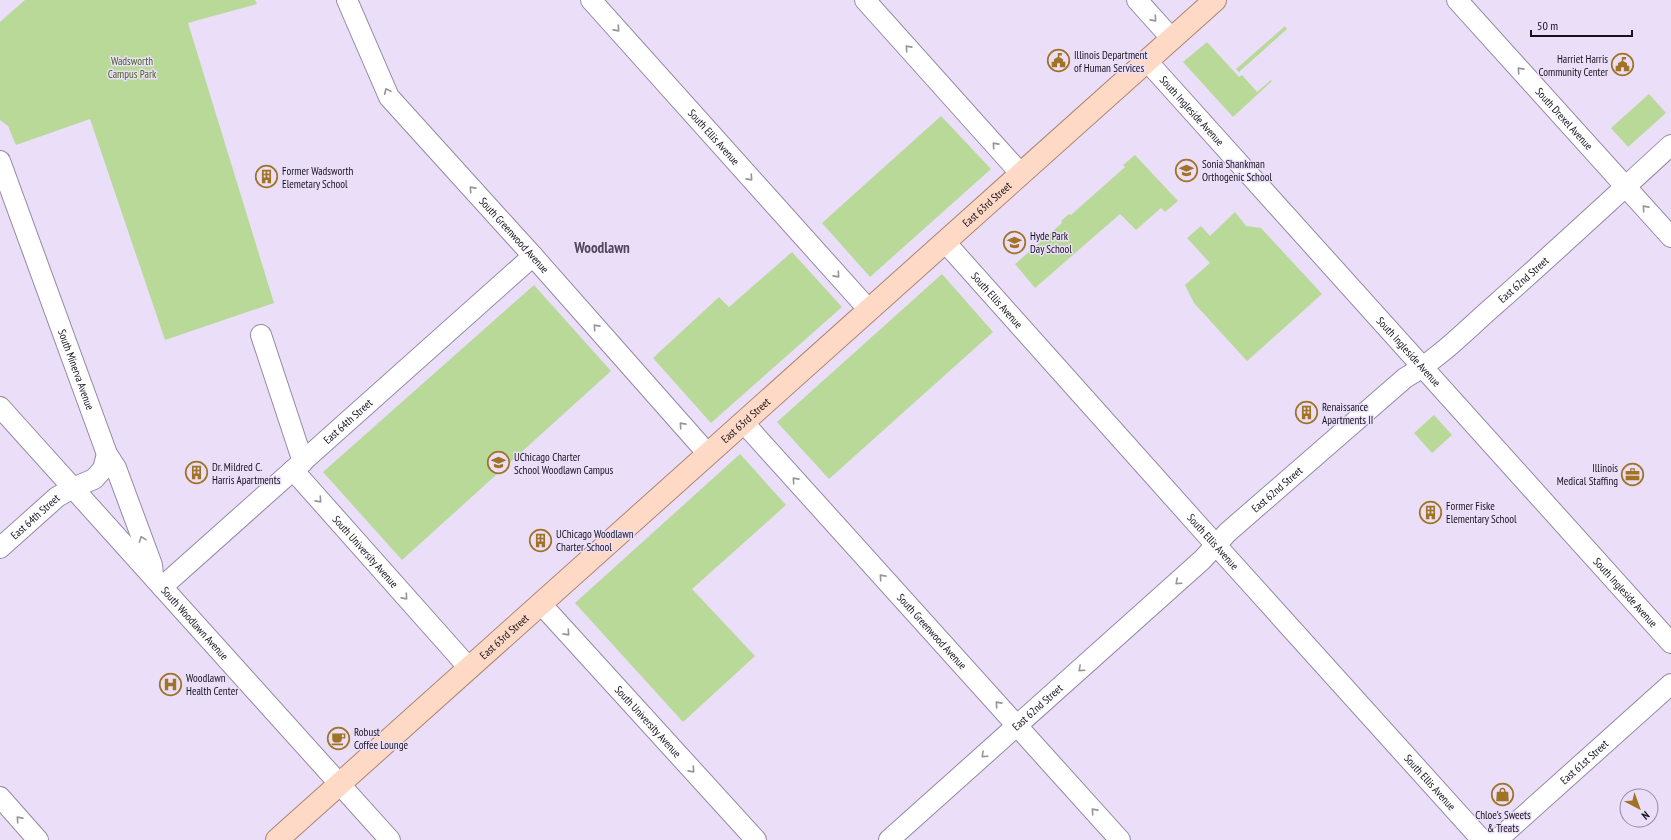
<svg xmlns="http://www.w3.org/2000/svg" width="1671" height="840" font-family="'PT Sans Narrow',sans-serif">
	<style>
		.green { fill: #b9d998 }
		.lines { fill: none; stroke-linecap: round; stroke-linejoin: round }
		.minor-casing { stroke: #9489a1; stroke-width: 22 }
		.major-casing { stroke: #ad8471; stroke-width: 24 }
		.minor { stroke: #fff; stroke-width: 20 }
		.major { stroke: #fedac6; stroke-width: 22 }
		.oneway { stroke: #969498 }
		.labels { text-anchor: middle; stroke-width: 3; stroke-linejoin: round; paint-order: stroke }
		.poi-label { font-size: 11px; fill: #16111b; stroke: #eadef9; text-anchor: start }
		.park-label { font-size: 11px; fill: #45621d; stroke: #eadef9 }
		.street-label { font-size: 11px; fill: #16111b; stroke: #eadef9 }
		.district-label { font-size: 15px; font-weight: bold; fill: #52485e; stroke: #eadef9 }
	</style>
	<rect width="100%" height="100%" fill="#eadef9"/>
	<path class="green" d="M25,0H255L257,4L188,23L274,303L165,340L90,119L16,145L8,126L0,120V22Z
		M1285,26L1287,29L1239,72L1236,69Z
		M1207,42L1239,77L1242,75L1257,92L1271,80L1272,81L1233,117L1183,62Z
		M1649,94L1666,113L1628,147L1611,128Z
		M941,116L991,169L870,277L822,223Z
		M1135,155L1178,201L1165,212L1161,208L1136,230L1120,214L1035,288L1015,264L1062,223L1061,221L1069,214L1071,215L1125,167L1123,165Z
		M1235,212L1246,226L1261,228L1322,294L1247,361L1194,303L1185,285L1210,263L1187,238L1201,226L1210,236Z
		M792,252L842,307L711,423L653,358L719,297L729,307Z
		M942,274L993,332L829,479L777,422Z
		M534,285L611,371L402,560L323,472Z
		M1434,415L1452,435L1432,453L1414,433Z
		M740,454L786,505L692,589L755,656L683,722L575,603Z"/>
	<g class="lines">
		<defs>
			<g id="minor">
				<path id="s1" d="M347,0L389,97L533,256L708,454"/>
				<path id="s2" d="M591,0L869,310"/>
				<path d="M865,0L1021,174"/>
				<path d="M1137,0L1172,39"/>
				<path id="s3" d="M1457,0L1671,237"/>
				<path id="s4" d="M1147,61L1671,643"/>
				<path id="s5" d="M0,161L107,454L116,468L152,565L153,575"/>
				<path id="s6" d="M945,242L1206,534L1482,840"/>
				<path d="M261,335L303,462"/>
				<path id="s7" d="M0,407L390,840"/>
				<path id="s8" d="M743,422L1120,840"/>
				<path id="s9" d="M293,470L469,668"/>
				<path id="s10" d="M0,548L57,497L73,488L94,479L103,469L107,454"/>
				<path id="s11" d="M162,587L533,256"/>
				<path id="s12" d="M541,604L756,840"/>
				<path d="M0,797L38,840"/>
				<path id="s13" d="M889,840L1202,560L1228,532L1405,378C1439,359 1467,329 1496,304C1555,252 1613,198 1671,145"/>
				<path id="s14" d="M1497,840L1671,684"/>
			</g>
			<g id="major">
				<path id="s15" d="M277,840L1215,0"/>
			</g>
		</defs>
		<use href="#minor" class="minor-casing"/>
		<use href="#major" class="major-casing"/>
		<use href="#minor" class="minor"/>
		<use href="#major" class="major"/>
	</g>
	<defs><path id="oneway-chevron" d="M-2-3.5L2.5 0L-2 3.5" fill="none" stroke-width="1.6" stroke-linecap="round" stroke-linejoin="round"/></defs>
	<g class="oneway">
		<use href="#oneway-chevron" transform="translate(1154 19) rotate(48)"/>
		<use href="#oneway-chevron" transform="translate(617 29) rotate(48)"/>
		<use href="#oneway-chevron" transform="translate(908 48) rotate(-132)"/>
		<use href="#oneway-chevron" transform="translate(1520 70) rotate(-132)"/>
		<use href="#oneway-chevron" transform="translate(387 91) rotate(-114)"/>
		<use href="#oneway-chevron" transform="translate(995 145) rotate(-132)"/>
		<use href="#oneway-chevron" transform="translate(750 178) rotate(48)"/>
		<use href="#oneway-chevron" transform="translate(472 189) rotate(-132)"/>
		<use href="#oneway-chevron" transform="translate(1645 208) rotate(-132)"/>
		<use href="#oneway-chevron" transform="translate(837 275) rotate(48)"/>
		<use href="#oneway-chevron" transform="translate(596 327) rotate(-132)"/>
		<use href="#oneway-chevron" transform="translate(682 425) rotate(-132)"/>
		<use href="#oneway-chevron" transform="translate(795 480) rotate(-132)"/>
		<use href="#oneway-chevron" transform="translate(319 500) rotate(48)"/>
		<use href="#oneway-chevron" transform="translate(142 539) rotate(-110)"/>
		<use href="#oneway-chevron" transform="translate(882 577) rotate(-132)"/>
		<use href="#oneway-chevron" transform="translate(1178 582) rotate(138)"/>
		<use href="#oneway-chevron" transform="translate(405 597) rotate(48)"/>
		<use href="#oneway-chevron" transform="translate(567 633) rotate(48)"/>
		<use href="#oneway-chevron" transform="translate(1081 669) rotate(138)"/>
		<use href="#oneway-chevron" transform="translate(998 704) rotate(-132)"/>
		<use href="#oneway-chevron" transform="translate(984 755) rotate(138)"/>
		<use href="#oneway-chevron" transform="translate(692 770) rotate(48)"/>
		<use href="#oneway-chevron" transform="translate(1094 811) rotate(-132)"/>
		<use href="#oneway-chevron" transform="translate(19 819) rotate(-132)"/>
	</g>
	<defs>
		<symbol id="civic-ring" viewBox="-11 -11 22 22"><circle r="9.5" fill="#eadef9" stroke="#a07325" stroke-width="1.5"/><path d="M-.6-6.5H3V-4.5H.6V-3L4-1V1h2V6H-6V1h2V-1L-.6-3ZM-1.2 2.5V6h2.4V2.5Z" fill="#a07325"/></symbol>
		<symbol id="school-ring" viewBox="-11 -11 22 22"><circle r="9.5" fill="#eadef9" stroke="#a07325" stroke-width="1.5"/><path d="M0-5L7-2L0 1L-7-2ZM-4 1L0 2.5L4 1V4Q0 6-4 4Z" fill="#a07325"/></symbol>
		<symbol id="building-ring" viewBox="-11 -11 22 22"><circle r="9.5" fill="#eadef9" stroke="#a07325" stroke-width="1.5"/><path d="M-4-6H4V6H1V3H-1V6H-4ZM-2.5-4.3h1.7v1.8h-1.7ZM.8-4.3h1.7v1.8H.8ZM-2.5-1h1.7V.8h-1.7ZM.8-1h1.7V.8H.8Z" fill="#a07325"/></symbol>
		<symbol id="office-ring" viewBox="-11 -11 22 22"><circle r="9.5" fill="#eadef9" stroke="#a07325" stroke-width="1.5"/><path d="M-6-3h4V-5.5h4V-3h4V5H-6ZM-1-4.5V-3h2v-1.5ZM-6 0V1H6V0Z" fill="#a07325"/></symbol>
		<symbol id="hospital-ring" viewBox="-11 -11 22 22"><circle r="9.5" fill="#eadef9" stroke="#a07325" stroke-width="1.5"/><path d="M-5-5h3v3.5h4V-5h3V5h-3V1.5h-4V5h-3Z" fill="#a07325"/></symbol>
		<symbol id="cafe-ring" viewBox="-11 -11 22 22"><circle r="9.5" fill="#eadef9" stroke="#a07325" stroke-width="1.5"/><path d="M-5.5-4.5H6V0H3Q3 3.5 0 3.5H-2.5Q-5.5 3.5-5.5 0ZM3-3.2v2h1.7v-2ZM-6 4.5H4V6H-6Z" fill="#a07325"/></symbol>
		<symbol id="shop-ring" viewBox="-11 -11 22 22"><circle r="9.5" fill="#eadef9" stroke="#a07325" stroke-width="1.5"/><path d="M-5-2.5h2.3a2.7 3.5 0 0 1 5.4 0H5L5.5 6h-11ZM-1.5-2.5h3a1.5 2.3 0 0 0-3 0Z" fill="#a07325"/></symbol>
	</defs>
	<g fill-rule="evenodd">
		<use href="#civic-ring" x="1046" y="48" width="25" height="25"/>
		<use href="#civic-ring" x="1610" y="52" width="25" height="25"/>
		<use href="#school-ring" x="1174" y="158" width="25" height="25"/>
		<use href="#building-ring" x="254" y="164" width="25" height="25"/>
		<use href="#school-ring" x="1002" y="230" width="25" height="25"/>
		<use href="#building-ring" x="1294" y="400" width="25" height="25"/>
		<use href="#school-ring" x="486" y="450" width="25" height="25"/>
		<use href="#building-ring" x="184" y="460" width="25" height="25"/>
		<use href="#office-ring" x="1620" y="462" width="25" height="25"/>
		<use href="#building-ring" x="1418" y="500" width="25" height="25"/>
		<use href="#building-ring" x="528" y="528" width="25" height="25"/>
		<use href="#hospital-ring" x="158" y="672" width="25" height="25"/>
		<use href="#cafe-ring" x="326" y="726" width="25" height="25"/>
		<use href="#shop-ring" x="1490" y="782" width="25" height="25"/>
	</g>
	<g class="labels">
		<g class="poi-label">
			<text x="1074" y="59">Illinois Department<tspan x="1074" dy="13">of Human Services</tspan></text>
			<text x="1608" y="63" text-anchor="end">Harriet Harris<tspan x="1608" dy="13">Community Center</tspan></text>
			<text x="1202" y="168">Sonia Shankman<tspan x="1202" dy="13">Orthogenic School</tspan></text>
			<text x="282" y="175">Former Wadsworth<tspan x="282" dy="13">Elemetary School</tspan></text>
			<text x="1030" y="240">Hyde Park<tspan x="1030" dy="13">Day School</tspan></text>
			<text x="1322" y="411">Renaissance<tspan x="1322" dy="13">Apartments II</tspan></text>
			<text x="514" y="461">UChicago Charter<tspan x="514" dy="13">School Woodlawn Campus</tspan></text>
			<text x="212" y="471">Dr. Mildred C.<tspan x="212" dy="13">Harris Apartments</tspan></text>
			<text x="1618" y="472" text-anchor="end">Illinois<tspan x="1618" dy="13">Medical Staffing</tspan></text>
			<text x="1446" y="510">Former Fiske<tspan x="1446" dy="13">Elementary School</tspan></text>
			<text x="556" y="538">UChicago Woodlawn<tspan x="556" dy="13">Charter School</tspan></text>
			<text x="186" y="682">Woodlawn<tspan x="186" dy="13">Health Center</tspan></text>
			<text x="354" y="736">Robust<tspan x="354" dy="13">Coffee Lounge</tspan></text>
			<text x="1503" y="819" text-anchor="middle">Chloe’s Sweets<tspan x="1503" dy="13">&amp; Treats</tspan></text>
		</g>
		<g class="park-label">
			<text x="132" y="65">Wadsworth<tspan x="132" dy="13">Campus Park</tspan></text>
		</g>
		<g class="street-label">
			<text dy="4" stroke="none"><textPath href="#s4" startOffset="67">South Ingleside Avenue</textPath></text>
			<text dy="4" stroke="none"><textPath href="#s3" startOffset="160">South Drexel Avenue</textPath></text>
			<text dy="4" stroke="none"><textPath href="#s2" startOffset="184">South Ellis Avenue</textPath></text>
			<text dy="4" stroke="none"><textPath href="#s15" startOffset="953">East 63rd Street</textPath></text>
			<text dy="4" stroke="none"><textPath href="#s1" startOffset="292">South Greenwood Avenue</textPath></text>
			<text dy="4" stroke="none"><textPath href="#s13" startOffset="847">East 62nd Street</textPath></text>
			<text dy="4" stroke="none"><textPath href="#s6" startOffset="78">South Ellis Avenue</textPath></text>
			<text dy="4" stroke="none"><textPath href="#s4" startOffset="391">South Ingleside Avenue</textPath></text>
			<text dy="4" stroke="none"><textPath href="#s5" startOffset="222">South Minerva Avenue</textPath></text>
			<text dy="4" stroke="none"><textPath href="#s15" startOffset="629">East 63rd Street</textPath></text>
			<text dy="4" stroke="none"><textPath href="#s11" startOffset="249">East 64th Street</textPath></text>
			<text dy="4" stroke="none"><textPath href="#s13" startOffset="523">East 62nd Street</textPath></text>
			<text dy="4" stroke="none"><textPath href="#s10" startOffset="47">East 64th Street</textPath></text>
			<text dy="4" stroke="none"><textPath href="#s6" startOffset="402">South Ellis Avenue</textPath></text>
			<text dy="4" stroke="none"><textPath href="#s9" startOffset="109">South University Avenue</textPath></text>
			<text dy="4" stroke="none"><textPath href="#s4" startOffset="715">South Ingleside Avenue</textPath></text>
			<text dy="4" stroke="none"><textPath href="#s7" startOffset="291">South Woodlawn Avenue</textPath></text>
			<text dy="4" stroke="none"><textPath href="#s8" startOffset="282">South Greenwood Avenue</textPath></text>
			<text dy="4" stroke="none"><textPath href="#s15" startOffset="305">East 63rd Street</textPath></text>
			<text dy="4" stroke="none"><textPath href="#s13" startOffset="199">East 62nd Street</textPath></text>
			<text dy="4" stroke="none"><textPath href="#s12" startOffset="159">South University Avenue</textPath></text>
			<text dy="4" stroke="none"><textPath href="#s14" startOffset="117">East 61st Street</textPath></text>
			<text dy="4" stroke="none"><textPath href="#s6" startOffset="726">South Ellis Avenue</textPath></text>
		</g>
		<g class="district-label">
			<text x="602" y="253">Woodlawn</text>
		</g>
	</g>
	<g transform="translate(1639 808) rotate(139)"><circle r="19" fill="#eadef9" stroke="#958ca0"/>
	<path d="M0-3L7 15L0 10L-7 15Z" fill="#a07325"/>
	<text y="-6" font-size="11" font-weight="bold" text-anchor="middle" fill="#16111b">N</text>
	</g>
	<path d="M1531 30v6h101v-6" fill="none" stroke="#16111b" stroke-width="2"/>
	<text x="1537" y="30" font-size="12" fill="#16111b" stroke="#eadef9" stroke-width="3" paint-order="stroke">50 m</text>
</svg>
